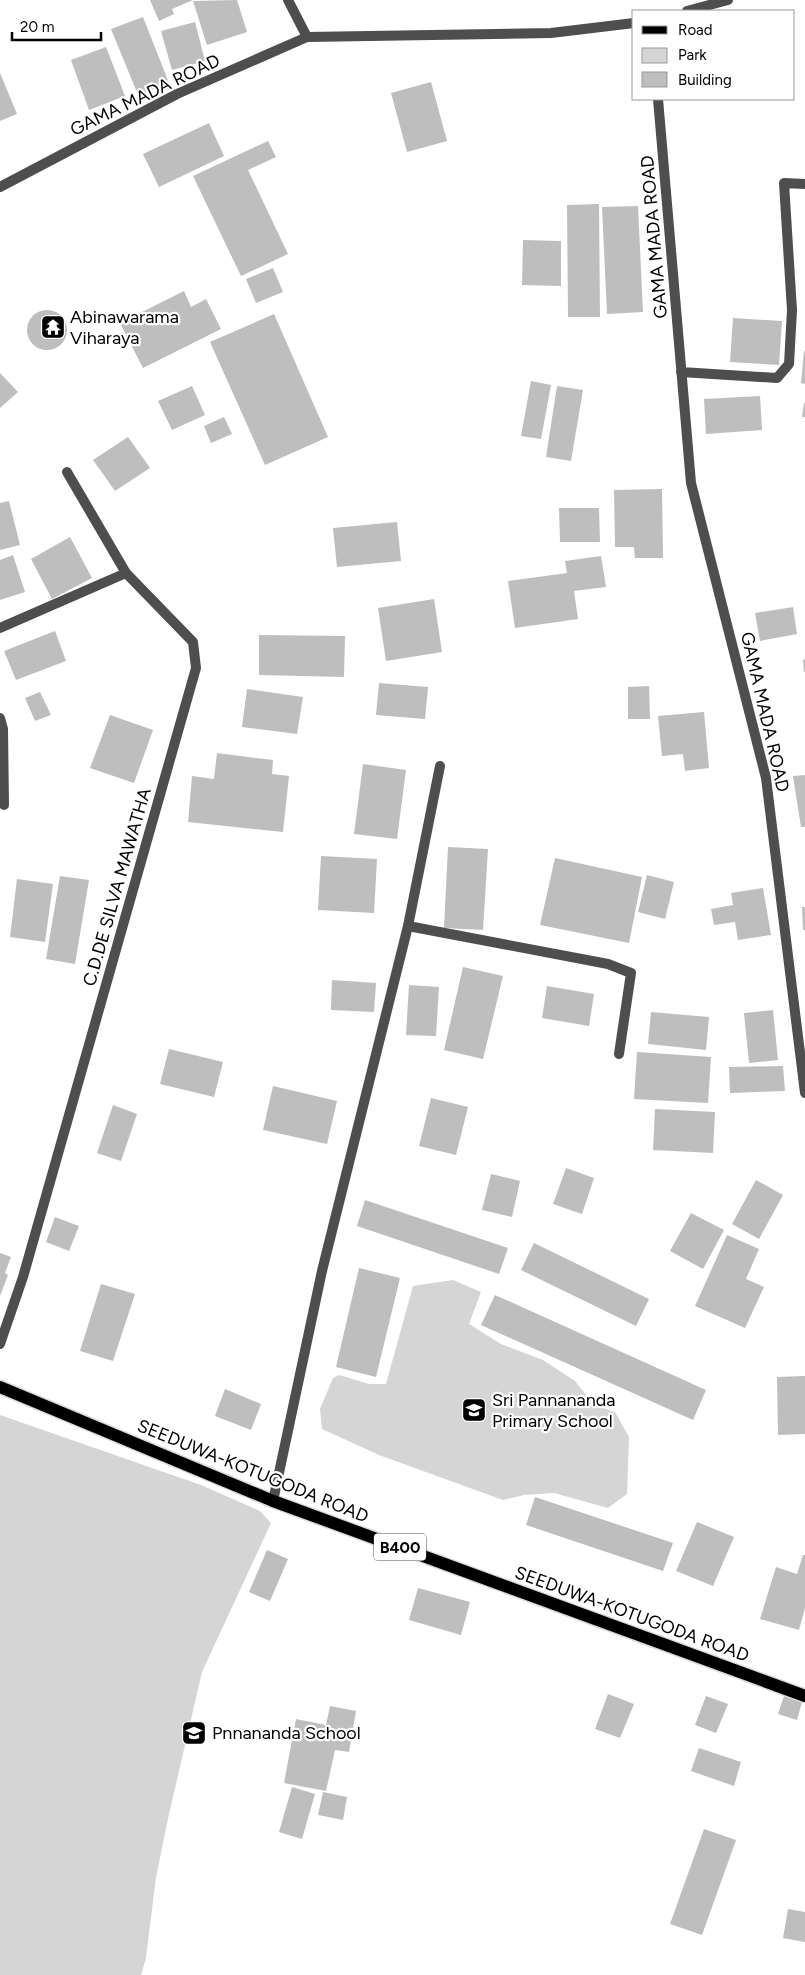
<svg xmlns="http://www.w3.org/2000/svg" width="805" height="1975" font-family="Figtree,sans-serif">
	<style>
		.green { fill: #d5d5d5 }
		.building { fill: #bebebe }
		.lines { fill: none; stroke-linecap: round; stroke-linejoin: round }
		.primary-casing { stroke: #dbdbdb; stroke-width: 15 }
		.service { stroke: #4e4e4e; stroke-width: 10 }
		.minor { stroke: #4e4e4e; stroke-width: 10 }
		.primary { stroke: #000; stroke-width: 12 }
		.labels { text-anchor: middle; stroke-width: 4.5; stroke-linejoin: round; paint-order: stroke }
		.shield { fill: #fff; stroke: #4c4c4c; stroke-width: 1 }
		.shield-label { font-size: 16px; font-weight: bold; fill: #000 }
		.street-label { font-size: 18px; fill: #000; stroke: #fff }
		.poi-label { font-size: 18px; fill: #000; stroke: #fff; text-anchor: start }
	</style>
	<rect width="100%" height="100%" fill="#fff"/>
	<path class="green" d="M453,1280L481,1292L469,1324L501,1344L543,1360L575,1381L594,1405L615,1412L629,1437L627,1494L608,1508L554,1493L524,1495L503,1500L379,1455L322,1429L320,1409L333,1378L339,1375L369,1384H386L413,1286Z
		M0,1415L201,1485L260,1511L271,1523L202,1672L169,1814L156,1877L146,1958L141,1975H0Z"/>
	<path class="building" d="M150,0H193L172,9L174,14L159,21Z
		M237,0L247,32L207,45L193,1Z
		M143,17L169,83L138,95L111,29Z
		M195,22L205,61L172,70L161,31Z
		M106,47L125,96L89,110L71,60Z
		M0,73L17,114L0,121Z
		M431,82L447,141L407,152L391,93Z
		M209,123L224,156L159,187L143,154Z
		M268,141L276,157L248,170L288,254L241,276L193,176Z
		M599,204L600,317H568L567,205Z
		M638,206L643,312L607,314L602,207Z
		M523,240L561,241V286L522,285Z
		M273,268L283,292L256,303L246,279Z
		M184,291L191,307L206,299L221,329L143,368L120,323Z
		M27 330a20 20 0 1 1 40 0a20 20 0 1 1-40 0Z
		M274,314L328,437L265,465L210,342Z
		M733,318L782,321L779,365L730,362Z
		M804,351H805V384L801,383Z
		M0,373L18,392L0,408Z
		M531,381L551,385L541,439L521,436Z
		M192,386L205,415L172,430L158,401Z
		M557,386L583,390L571,461L546,457Z
		M760,396L762,430L706,434L704,399Z
		M804,403H805V417H802Z
		M224,417L232,434L211,443L204,426Z
		M128,437L150,468L115,491L93,460Z
		M662,489L663,558H635L634,547H615L614,490Z
		M9,501L20,545L0,550V503Z
		M559,508H599L600,542H560Z
		M397,522L401,561L337,567L333,528Z
		M70,537L92,578L52,599L31,559Z
		M13,555L25,592L0,600V560Z
		M601,556L606,587L574,591L578,619L515,628L508,581L567,573L565,561Z
		M434,599L442,652L386,661L378,608Z
		M793,607L797,634L760,641L755,613Z
		M55,631L66,661L16,680L4,651Z
		M259,635L345,636L344,677L259,675Z
		M805,659V672H804L803,660Z
		M379,683L428,687L425,719L376,715Z
		M649,686L650,719H628V687Z
		M247,689L303,697L297,734L242,727Z
		M40,692L51,715L35,721L25,698Z
		M704,712L709,768L685,771L683,754L662,756L658,716Z
		M110,715L153,730L134,783L90,768Z
		M217,753L273,760L272,774L289,776L283,832L188,822L192,776L214,779Z
		M363,764L406,770L397,839L354,834Z
		M805,775V827H801L793,776Z
		M448,847L488,849L483,930L444,928Z
		M321,856L377,859L374,913L318,910Z
		M555,858L642,877L629,943L540,925Z
		M647,875L674,882L665,919L638,912Z
		M60,876L89,880L75,964L46,959Z
		M17,879L53,884L45,942L10,937Z
		M763,888L771,935L738,940L735,922L714,925L711,909L733,905L731,893Z
		M802,907H805V930H803Z
		M463,967L503,976L483,1059L444,1050Z
		M332,980L376,983L374,1012L331,1010Z
		M409,985L439,987L436,1036L406,1035Z
		M547,986L594,994L589,1026L542,1018Z
		M773,1010L778,1060L749,1063L744,1013Z
		M651,1012L709,1017L706,1050L648,1044Z
		M169,1049L223,1062L214,1097L160,1084Z
		M637,1052L711,1057L708,1103L634,1099Z
		M783,1066L785,1091L730,1093L729,1067Z
		M273,1086L337,1101L327,1144L263,1130Z
		M431,1098L468,1107L456,1155L419,1146Z
		M113,1105L137,1114L121,1161L97,1153Z
		M655,1109L715,1112L713,1153L653,1150Z
		M566,1168L594,1178L582,1214L553,1204Z
		M491,1174L520,1181L512,1217L482,1210Z
		M756,1180L783,1195L759,1239L732,1224Z
		M365,1200L508,1248L499,1274L357,1226Z
		M691,1213L724,1230L703,1269L670,1251Z
		M55,1217L79,1226L69,1251L46,1242Z
		M727,1235L759,1249L746,1279L764,1287L745,1328L695,1306Z
		M534,1243L649,1299L636,1326L521,1270Z
		M0,1253L11,1257L5,1273L8,1275L0,1296Z
		M359,1268L400,1278L376,1377L336,1367Z
		M101,1284L135,1294L113,1361L80,1351Z
		M495,1295L706,1390L693,1420L481,1325Z
		M805,1376V1434L778,1435L777,1377Z
		M225,1389L261,1404L251,1430L215,1416Z
		M535,1497L673,1543L663,1571L526,1525Z
		M697,1522L734,1537L713,1586L676,1571Z
		M267,1550L288,1559L270,1601L249,1592Z
		M803,1555H805V1608L799,1630L760,1619L776,1567L797,1574Z
		M418,1588L470,1602L461,1635L409,1620Z
		M608,1694L634,1704L620,1738L595,1729Z
		M706,1696L728,1704L716,1733L695,1725Z
		M784,1696L802,1702L797,1720L778,1714Z
		M330,1706L356,1711L349,1752L335,1750L326,1791L284,1783L296,1719L326,1725Z
		M699,1748L741,1762L734,1786L691,1771Z
		M292,1787L315,1794L302,1839L279,1832Z
		M323,1792L347,1797L343,1820L318,1815Z
		M704,1829L736,1840L702,1935L670,1924Z
		M788,1909L805,1912V1942L783,1938Z"/>
	<g class="lines">
		<defs>
			<path id="primary" d="M0,1387L273,1501L805,1696"/>
		</defs>
		<use href="#primary" class="primary-casing"/>
		<path class="service" d="M408,926L608,964L631,973L619,1054"/>
		<path class="minor" d="M288,0L307,37
			M687,11L728,0
			M658,99L691,483L766,778L805,1093
			M0,187L177,94L307,37L551,33L634,23
			M681,372L777,378L789,364L792,310L784,183L805,184
			M0,628L126,573
			M0,718L3,729L4,805
			M0,1344L23,1277L196,668L193,642L126,573L67,472
			M273,1501L322,1271L408,926L440,766"/>
		<use href="#primary" class="primary"/>
	</g>
	<defs>
		<symbol id="temple-square" viewBox="-11 -11 22 22"><rect x="-9" y="-9" width="18" height="18" rx="4" fill="#000" stroke="#fff"/><path d="M0-6L5-2H3V0L6.5 2.5H4V6H1.5V3h-3V6H-4V2.5H-6.5L-3 0V-2H-5Z" fill="#fff"/></symbol>
		<symbol id="school-square" viewBox="-11 -11 22 22"><rect x="-9" y="-9" width="18" height="18" rx="4" fill="#000" stroke="#fff"/><path d="M0-5L7-2L0 1L-7-2ZM-4 1L0 2.5L4 1V4Q0 6-4 4Z" fill="#fff"/></symbol>
	</defs>
	<g fill-rule="evenodd">
		<use href="#temple-square" x="39" y="313" width="28" height="28"/>
		<use href="#school-square" x="460" y="1396" width="28" height="28"/>
		<use href="#school-square" x="180" y="1719" width="28" height="28"/>
	</g>
	<g class="labels">
		<rect class="shield" x="374" y="1533.5" width="52" height="27" rx="4"/>
		<g class="shield-label">
			<text x="400" y="1553">B400</text>
		</g>
		<g class="street-label">
			<text transform="translate(145 95) rotate(-26)" y="6">GAMA MADA ROAD</text>
			<text transform="translate(654 237) rotate(-95)" y="6">GAMA MADA ROAD</text>
			<text transform="translate(765 712) rotate(77)" y="6">GAMA MADA ROAD</text>
			<text transform="translate(117 887) rotate(-74)" y="6">C.D.DE SILVA MAWATHA</text>
			<text transform="translate(253 1471) rotate(22)" y="6">SEEDUWA-KOTUGODA ROAD</text>
			<text transform="translate(632 1614) rotate(20)" y="6">SEEDUWA-KOTUGODA ROAD</text>
		</g>
		<g class="poi-label">
			<text x="70" y="323">Abinawarama<tspan x="70" dy="21">Viharaya</tspan></text>
			<text x="492" y="1406">Sri Pannananda<tspan x="492" dy="21">Primary School</tspan></text>
			<text x="212" y="1739">Pnnananda School</text>
		</g>
	</g>
	<rect x="632" y="10" width="162" height="90" fill="#ffffff" stroke="#999999"/>
	<rect x="642" y="26" width="25" height="8" fill="#000000" stroke="#999999"/>
	<text x="678" y="35" font-size="15" fill="#000000">Road</text>
	<rect x="642" y="48" width="25" height="15" fill="#d5d5d5" stroke="#999999"/>
	<text x="678" y="60" font-size="15" fill="#000000">Park</text>
	<rect x="642" y="72" width="25" height="15" fill="#bebebe" stroke="#999999"/>
	<text x="678" y="85" font-size="15" fill="#000000">Building</text>
	<path d="M12 32v8h89v-8" fill="none" stroke="#000000" stroke-width="2.5"/>
	<text x="20" y="32" font-size="15" fill="#000000" stroke="#ffffff" stroke-width="4" paint-order="stroke">20 m</text>
</svg>
